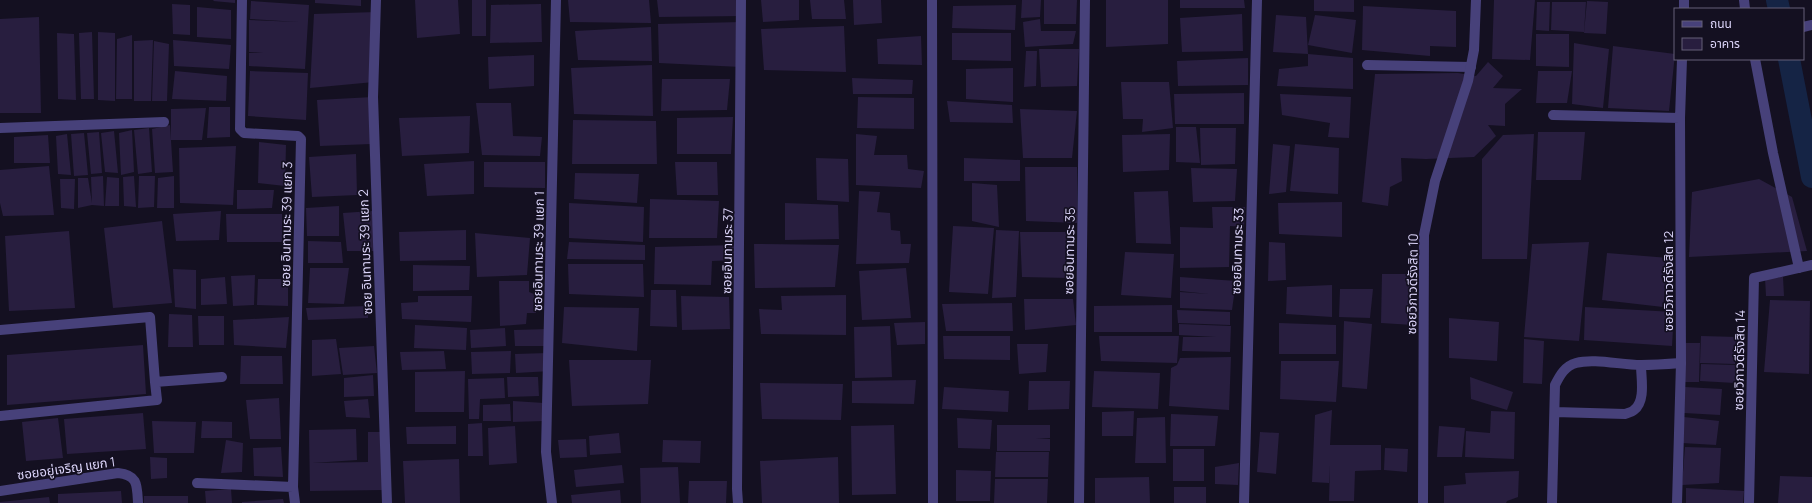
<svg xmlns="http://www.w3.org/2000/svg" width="1812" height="503" font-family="Manrope,'Noto Sans Thai',sans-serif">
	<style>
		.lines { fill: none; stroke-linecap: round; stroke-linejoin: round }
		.canal { stroke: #152445; stroke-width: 22 }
		.building { fill: #281e3f }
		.service { stroke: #47417a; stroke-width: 10 }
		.minor { stroke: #47417a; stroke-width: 10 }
		.labels { text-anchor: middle; stroke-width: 3.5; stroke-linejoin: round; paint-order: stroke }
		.street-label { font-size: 13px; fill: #dcd5fa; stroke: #141021 }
	</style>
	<rect width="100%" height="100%" fill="#141021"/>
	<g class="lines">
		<path class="canal" d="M1777,0L1779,9
			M1789,59L1812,177"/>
	</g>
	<path class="building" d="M214,0H235V3L213,1Z
		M315,0H361V6L315,3Z
		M415,0H458L460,34L417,38Z
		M472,0H486V36H472Z
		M568,0H649L651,23L570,22Z
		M657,0H741L742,16L659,17Z
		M761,0H799V20L763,22Z
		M810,0H844L846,19H812Z
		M853,0H881L882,23L854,25Z
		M1022,0H1041L1040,17L1021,18Z
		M1044,0H1077L1076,24H1044Z
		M1106,0H1168V44L1106,47Z
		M1180,0H1244L1245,8H1180Z
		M1314,0H1354V12L1314,11Z
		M1494,0H1535L1530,60L1492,59Z
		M251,1L309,5L305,69L249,66V53H263L249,52V36H261H249V20L299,22L250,19Z
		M1587,1L1608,2L1606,34L1584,33Z
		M1537,2H1550L1549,31L1536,30Z
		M1552,2H1586L1584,32L1551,30Z
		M172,4L190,5V35L173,34Z
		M541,4L542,42L490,43L491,5Z
		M1016,5L1015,30L952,28L953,6Z
		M1363,6L1456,11V47L1430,46V56L1362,50Z
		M197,7L231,10V39L197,37Z
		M376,12L374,82L310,88L314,14Z
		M1242,14L1243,51L1182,52L1180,18Z
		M1276,15L1306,17L1308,54L1273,52Z
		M1315,15L1356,20L1352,53L1308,45Z
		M39,17L41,113H0V19Z
		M1040,19L1041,31H1076L1073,44L1025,47L1023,22Z
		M742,22L741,67L659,63L658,24Z
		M844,26L846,72L764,70L761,29Z
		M651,27L652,61L578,60L575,31Z
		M92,32L94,99H81L79,33Z
		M98,32L115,33V101L98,100Z
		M57,33L74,34L76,100L58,99Z
		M952,33H1011V61L952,60Z
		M1536,34H1569V67L1536,66Z
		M132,35V99H116L117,39Z
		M921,36L922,65L878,64L877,39Z
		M153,40L151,101H134V41Z
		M173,40L231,45L229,69L174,66Z
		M154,41L169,44L167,101H152Z
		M1574,43L1609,49L1603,108L1572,104Z
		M1613,46L1675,54L1669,111L1608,108Z
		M1039,49H1079L1077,86L1041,87Z
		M1026,51H1037L1036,86L1024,87Z
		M1308,54L1353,58V89L1277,86L1279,69L1308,66Z
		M534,55V86L489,89L488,57Z
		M1248,58V85L1178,86L1177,61Z
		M1488,62L1503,76L1493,88L1522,89L1505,104V126L1488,125L1496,136L1474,157L1426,159L1401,158L1402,181L1390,187L1388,206L1362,202L1375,74L1458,73L1476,76Z
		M652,65L653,116L574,114L571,68Z
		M1013,68V102L966,99V69Z
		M175,71L227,76L226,101L172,99Z
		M250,71L308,73L306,120L248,116Z
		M1538,71H1572L1567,103H1536Z
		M852,78L913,80L912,94H853Z
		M662,79H730L727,110L661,111Z
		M1121,82H1169L1173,128L1142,132L1143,119H1123Z
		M1244,93V124H1175L1174,94Z
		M1280,94L1351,97L1349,138L1328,137L1330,123L1282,115Z
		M373,97L371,144L320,146L317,100Z
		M858,97L914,98V129L857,128Z
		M947,101L1012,105L1013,123L950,122Z
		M476,103H511L513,136L542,137L540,156L482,155Z
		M209,107H230V137L207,138Z
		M206,108L202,140H171V109Z
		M1020,109L1077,111L1072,158H1023Z
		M470,116L469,153L402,156L399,118Z
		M733,117L731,154H677V118Z
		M573,120L656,121L657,164H572Z
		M170,125L173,172L155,173L152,129Z
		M1176,127H1196L1200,163L1176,162Z
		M149,128L152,172L138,174L134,130Z
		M1200,128H1236L1235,164L1201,165Z
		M132,130L134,172L121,175L119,133Z
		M114,131L118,173L105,172L101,133Z
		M99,132L102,173L91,174L87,133Z
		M1538,132H1585L1581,180H1536Z
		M84,133L88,175L74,176L71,134Z
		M67,134L71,175L58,174L56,136Z
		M856,134L877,136L874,155H907L908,169L924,171L921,188L856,185Z
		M1170,134L1169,170L1123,172L1122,135Z
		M1534,134L1527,259H1482V159L1503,135Z
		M48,135L50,163H14V137Z
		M259,142L286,145L285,186L258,183Z
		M1273,144L1290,146L1286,192L1269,194Z
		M1295,144L1339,148L1338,194L1290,191Z
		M236,146L233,205L180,203L179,148Z
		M356,154L357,195L312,197L309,157Z
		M816,158L848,159L849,202L817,200Z
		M964,158L1020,160V181H964Z
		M474,161V194L427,196L424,164Z
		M484,162H545V188L484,187Z
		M675,162H717L718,195H677Z
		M49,166L54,215L3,216L0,203V170Z
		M1025,167H1077V223L1026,221Z
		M1191,168L1237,169L1235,201L1193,202Z
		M575,173L639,174L637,203L574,199Z
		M103,176L104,206L92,205L78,208V178H88L92,203L91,177Z
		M134,176L136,207L124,206L123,177Z
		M139,176H155L154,207L138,208Z
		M174,176V208H157L158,178Z
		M107,177L119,178V206H105Z
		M60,179H75L74,209L61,208Z
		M1759,179L1792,197L1807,251L1689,257L1692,192Z
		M972,183L997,185L999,227L972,221Z
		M237,190H274L272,208L237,209Z
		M859,191L880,192L877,212L890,213L891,230L900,231L901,244H911L909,263L856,264Z
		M1168,191L1171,244L1136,243L1134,192Z
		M650,199L719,201L717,238H649Z
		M1342,202V237L1279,234L1278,203Z
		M569,203L644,207L643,242L569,238Z
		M785,203L838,205L839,239L785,240Z
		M339,206V236H307L306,208Z
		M1212,207H1245L1244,227L1230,226L1229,267L1180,268V227L1213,228Z
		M221,211L219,240L176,241L173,214Z
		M372,211L375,251H347L343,213Z
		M226,214H282V242H227Z
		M162,221L172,303L113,308L104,228Z
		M953,226L994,228L988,294L949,292Z
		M466,230V260L400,261L399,232Z
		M996,230L1019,231L1016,297L992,298Z
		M69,231L75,308L9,311L5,236Z
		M1020,232H1071L1070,278L1022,277Z
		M475,233L530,238L527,275L477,277Z
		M308,241L341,242L343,263H308Z
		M569,242L645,245V260L567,259Z
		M1269,242L1285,243L1286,280L1268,281Z
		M1589,242L1579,341L1524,337L1532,244Z
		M754,244L839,245L835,287L755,288Z
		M736,245V260L712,261L711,285L654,284L655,247Z
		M1125,252L1174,254L1171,298L1121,295Z
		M1607,253L1669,258L1663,307L1602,300Z
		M568,264H643L644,297L569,294Z
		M413,265L470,266L469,290L413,291Z
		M310,268H349L344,304L308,303Z
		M906,268L911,318L862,320L859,271Z
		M173,269L196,270V309L175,307Z
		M1382,274H1413V325L1381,323Z
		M255,275L254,305L233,306L231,276Z
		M225,277L227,304L201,305V279Z
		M1180,277L1236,281L1232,310L1180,308V292L1209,294L1180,291Z
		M1783,277L1784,296H1766L1765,278Z
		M258,279H288V306L257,305Z
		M499,281H529V292L534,294L536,313H527L526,324L500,326Z
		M1332,285V317L1286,314L1287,287Z
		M1340,289H1373L1370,318L1339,317Z
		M651,290H676L677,327L650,326Z
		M846,295V335L761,334L759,309L782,310L781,296Z
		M418,296H472L471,322L402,319L401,303L418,302Z
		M681,296L729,297L730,329L682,330Z
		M1024,299H1073L1076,325L1025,330Z
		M1770,300L1810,301L1809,374L1764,372Z
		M1012,303L1013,331H946L942,304Z
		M1172,305V332H1094V306Z
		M368,306V318L308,320L306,308Z
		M564,307L639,308L637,351L562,343Z
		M1585,307L1674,312L1672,346L1584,340Z
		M1177,310L1230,312V325L1178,323Z
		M169,314L192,315L193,347H168Z
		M198,316H224V345H199Z
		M289,317L286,348L234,345L233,320Z
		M1449,318L1499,322L1497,361L1449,358Z
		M1344,321L1372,324L1367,389L1342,387Z
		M925,322V344L897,345L894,323Z
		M1279,323L1336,325V354H1279Z
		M1179,324L1231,326L1230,352L1182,351L1183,337H1216L1179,335Z
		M415,325L467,328L466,350L414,348Z
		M890,326L892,377L855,378L854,327Z
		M505,328L506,346L471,348L470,330Z
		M549,329V346H515L514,330Z
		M943,336H1010V360L944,359Z
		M1099,336H1179L1177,363L1101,361Z
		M1701,336L1738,337L1735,364L1700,363Z
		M336,339L341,374L312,376V340Z
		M1524,339L1544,341L1542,384L1523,383Z
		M1684,343H1700L1699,382H1683Z
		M1017,344H1048L1046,372L1019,374Z
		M143,345L146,394L7,405V355Z
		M374,346L377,373L343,375L339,348Z
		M444,351L446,369L402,370L400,352Z
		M511,351L510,373L472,374L471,352Z
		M548,353L551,371L516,373L515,354Z
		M241,356H282L283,384H240Z
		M1231,357L1229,410L1169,406L1171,368L1177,365L1180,358Z
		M569,360H651L648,404L572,406Z
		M1281,361H1339L1336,402L1280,399Z
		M1701,364L1736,365L1735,383L1700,381Z
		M465,371L464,412H415V372Z
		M1094,371L1160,373L1158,409L1092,407Z
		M373,375L374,396L344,397V378Z
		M507,377H538L539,396L508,397Z
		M1470,377L1513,392L1507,410L1471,399Z
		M504,378L505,398L480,399L479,419H469L468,379Z
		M916,380L914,404L852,403V381Z
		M1029,381H1070L1069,409L1028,410Z
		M760,383L843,384L841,420L762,419Z
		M944,387L1009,391L1008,412L942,409Z
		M1685,387L1722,389L1720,415L1684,413Z
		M279,398L281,439H250L246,400Z
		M368,399L370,418L346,417L344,401Z
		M513,401L544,403V421L513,422Z
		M510,404L511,421H483V405Z
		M1332,410L1330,445H1381V470L1355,471L1354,501H1329L1330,465L1329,483L1312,482L1315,415Z
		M1134,411L1133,436H1102V412Z
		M1491,411L1515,412L1514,459L1465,457L1466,431L1490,433Z
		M143,413L146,449L67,454L64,419Z
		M1171,414L1218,416L1215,446H1170Z
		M1165,417L1166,463H1135L1137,418Z
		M1684,417L1719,421L1716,445L1682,443Z
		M58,418L63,458L26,461L22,422Z
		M957,418L992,420L990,449L958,448Z
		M152,421L196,422L194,453H154Z
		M202,421L232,422V438H201Z
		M482,423L483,456H468V424Z
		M894,425L896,494L852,495L851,426Z
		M997,425H1050V438L1036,439H1050V451H997Z
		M456,426V444H407L406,427Z
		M515,426L517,463L489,465L488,428Z
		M1439,426L1465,428L1462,457H1437Z
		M356,429L357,460L312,463L368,462V432H384V490L310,491L309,430Z
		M1260,432L1279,433L1276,474L1257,472Z
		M619,433L621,453L590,455L589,436Z
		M586,439L587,457L560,458L558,440Z
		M226,440L243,443L242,472L221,473Z
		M663,440L701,441L700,463L662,462Z
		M281,447L283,477L254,476L253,448Z
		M1685,447L1721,448L1719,483L1682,485Z
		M1385,448L1408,449L1407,472L1384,470Z
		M1173,449H1204V481H1173Z
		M996,452H1049L1048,477H995Z
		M150,457L167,458V478L151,479Z
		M838,457L839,503H762L760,461Z
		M459,459L460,503H405L403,461Z
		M1239,463L1238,485L1215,484V467Z
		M622,465L624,483L576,487L574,470Z
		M678,467L680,503H641L640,468Z
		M956,470L991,471L990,501H956Z
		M1519,471L1518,497L1507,501L1506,503H1444V486L1466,484L1465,473Z
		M1780,476L1812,477V503H1778Z
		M1149,477L1150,503H1095V478Z
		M995,479H1048L1047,503H994Z
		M689,481H727L726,503H688Z
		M1174,487H1206V503H1174Z
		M1686,488L1744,491L1743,503H1686Z
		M231,489L232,503H206L205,491Z
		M620,490L621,503H572L571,495Z
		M121,491L122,503H58V494Z
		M144,496H188V503H144Z
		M49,497L50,503H0V502Z
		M283,499L284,503H242V502Z"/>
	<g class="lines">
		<path class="service" d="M1367,65L1471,67
			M0,330L150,317L155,382L222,377
			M1555,412L1625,414C1628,413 1632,412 1634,410C1646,401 1641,378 1641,365
			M0,416L157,400L155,382
			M1552,503L1555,385C1560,375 1565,366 1576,363C1594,358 1621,365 1641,365C1654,365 1668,364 1681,363"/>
		<path class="minor" d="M242,0L240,129L244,133L298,136L301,139L293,487L295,503
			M376,0L373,97L387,503
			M932,0L933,503
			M1744,0L1745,9
			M1684,9V0
			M1803,27L1812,25
			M1755,59L1773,153L1799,268
			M1553,115L1680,118
			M0,128L164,122
			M197,483L293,487
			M0,491L118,473C138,475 137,485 138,503
			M552,503L546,452L556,0
			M738,503L737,489L741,0
			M1079,503L1085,0
			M1244,503L1257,0
			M1423,503L1424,235L1435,181L1468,81L1474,50L1476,0
			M1677,503L1681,363L1680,118L1682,59
			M1749,503L1754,278L1812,265"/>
	</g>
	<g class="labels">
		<g class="street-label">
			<text transform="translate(286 224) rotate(-89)" y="5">ซอย อินทามระ 39 แยก 3</text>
			<text transform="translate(538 251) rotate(-89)" y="5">ซอยอินทามระ 39 แยก 1</text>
			<text transform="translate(727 251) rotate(-89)" y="5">ซอยอินทามระ 37</text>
			<text transform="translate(1069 251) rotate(-89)" y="5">ซอยอินทามระ 35</text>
			<text transform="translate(1237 251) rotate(-88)" y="5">ซอยอินทามระ 33</text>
			<text transform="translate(365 252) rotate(-92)" y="5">ซอย อินทามระ 39 แยก 2</text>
			<text transform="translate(1668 281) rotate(-90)" y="5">ซอยวิภาวดีรังสิต 12</text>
			<text transform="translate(1412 284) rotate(-89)" y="5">ซอยวิภาวดีรังสิต 10</text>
			<text transform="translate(1739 360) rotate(-89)" y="5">ซอยวิภาวดีรังสิต 14</text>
			<text transform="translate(66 468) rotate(-8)" y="5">ซอยอยู่เจริญ แยก 1</text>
		</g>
	</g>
	<rect x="1674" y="8" width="130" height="52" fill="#141021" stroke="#645f78"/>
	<rect x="1682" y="21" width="20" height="6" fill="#47417a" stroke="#645f78"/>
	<text x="1710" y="28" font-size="12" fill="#dcd5fa">ถนน</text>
	<rect x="1682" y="38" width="20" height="12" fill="#281e3f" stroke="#645f78"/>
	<text x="1710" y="48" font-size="12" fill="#dcd5fa">อาคาร</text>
</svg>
